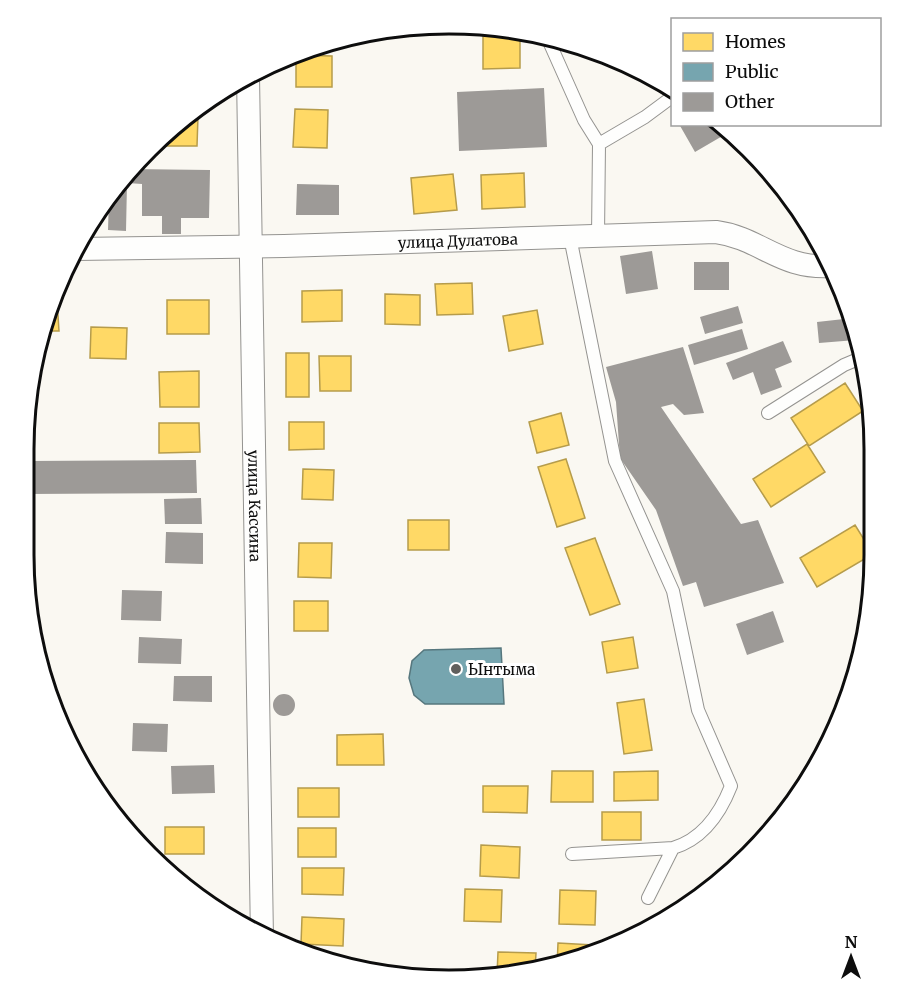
<svg xmlns="http://www.w3.org/2000/svg" width="899" height="1005" font-family="Merriweather,serif">
<style>
.homes{fill:#ffd966;stroke:#b69c4b;stroke-width:1.5}
.public{fill:#76a5af;stroke:#56777e;stroke-width:1.5}
.building{fill:#9d9a97}
.lines{fill:none;stroke-linecap:round;stroke-linejoin:round}
.lane-casing{stroke:#949390;stroke-width:14}
.street-casing{stroke:#949390;stroke-width:24}
.lane{stroke:#fefefd;stroke-width:12}
.street{stroke:#fefefd;stroke-width:22}
.poi-dot{fill:#605f5d;stroke:#fff;stroke-width:2}
.labels{text-anchor:middle;dominant-baseline:central;stroke-width:6;stroke-linejoin:round;paint-order:stroke}
.street-label{font-size:15px;fill:#0d0d0d;stroke:#fff}
.poi-label{font-size:15px;fill:#0d0d0d;stroke:#fff;text-anchor:start}
.rim{fill:none;stroke:#0d0d0d;stroke-width:3}
</style>
<rect width="100%" height="100%" fill="#faf8f2"/>
<path class="homes" d="M483,34h37v34l-37,1z
M296,55l36,1v31h-36z
M295,109l33,1 -1,38 -34,-1z
M187,115l11,1 -1,30h-33l1,-10z
M524,173l1,34 -43,2 -1,-34z
M453,174l4,36 -43,4 -3,-36z
M472,283l1,31 -36,1 -2,-31z
M342,290v31l-40,1v-31z
M385,294l35,1v30l-35,-1z
M57,300l2,31h-14z
M167,300h42v34h-42z
M537,310l6,34 -34,7 -6,-35z
M91,327l36,1 -1,31 -36,-1z
M286,353h23v44h-23z
M319,356h32v35h-31z
M199,371v36h-39l-1,-35z
M845,383l18,28 -54,35 -18,-28z
M561,413l8,32 -32,8 -8,-31z
M289,422h35v27l-35,1z
M159,423h40l1,29 -41,1z
M807,444l18,28 -54,35 -18,-28z
M566,459l19,59 -28,9 -19,-60z
M303,469l31,1 -1,30 -31,-1z
M408,520h41v30h-41z
M855,525l18,29 -56,33 -17,-29z
M595,538l25,66 -30,11 -25,-67z
M299,543h33l-1,35 -33,-1z
M294,601h34v30h-34z
M633,637l5,31 -31,5 -5,-31z
M644,699l8,51 -28,4 -7,-51z
M383,734l1,31h-47v-30z
M552,771h41v31h-42z
M658,771v29l-44,1v-29z
M483,786h45l-1,27 -44,-1z
M298,788h41v29h-41z
M602,812h39v28h-39z
M165,827h39v27h-39z
M298,828h38v29h-38z
M481,845l39,2 -1,31 -39,-2z
M302,868h42l-1,27 -41,-1z
M465,889l37,1 -1,32 -37,-1z
M560,890l36,1 -1,34 -36,-1z
M302,917l42,2 -1,27 -42,-2z
M558,943l35,2 -1,9 -35,13z
M498,952l38,1 -1,17 -38,5z"/>
<path class="public" d="M501,648l3,56h-79l-11,-9 -5,-17 3,-17 12,-11z"/>
<path class="building" d="M544,88l3,59 -88,4 -2,-59z
M679,124h44l8,7 -36,21z
M130,169l80,1 -1,48h-28v16h-19v-18h-20v-32l-15,-1 -1,48 -18,-1 1,-32z
M297,184l42,1v30h-43z
M789,193l14,23 -2,2 -14,-24z
M652,251l6,38 -32,5 -6,-38z
M694,262h35v28h-35z
M738,306l5,17 -38,11 -5,-17z
M853,318l3,22 -37,3 -2,-21z
M742,329l6,20 -54,16 -6,-20z
M783,341l9,21 -17,7 7,18 -21,8 -8,-23 -20,8 -7,-17z
M683,347l21,66 -20,2 -11,-11 -12,3 80,117 17,-4 26,63 -80,24 -8,-25 -13,4 -27,-76 -36,-52 -4,-56 -10,-35z
M196,460l1,33 -170,1 1,-33z
M201,498l1,26h-37l-1,-25z
M166,532l37,1v31l-38,-1z
M122,590l40,1 -1,30 -40,-1z
M773,611l11,31 -37,13 -11,-31z
M139,637l43,2 -1,25 -43,-1z
M174,676h38v26l-39,-1z
M273 705a11 11 0 1 1 22 0a11 11 0 1 1-22 0Z
M133,723l35,1 -1,28 -35,-1z
M214,765l1,28 -43,1 -1,-28z"/>
<g class="lines">
<g class="lane-casing">
<path id="lane" d="M547,37l37,83 15,24 -1,92
M599,144l46,-27 27,-20
M570,237l45,224 58,130 25,119 33,76c-11,28 -28,53 -58,62l-25,50
M768,413l76,-48 19,-8
M572,854l101,-6"/>
</g>
<g class="street-casing">
<g id="street">
<path id="s1" d="M248,76l14,862"/>
<path id="s2" d="M76,249l208,-3 432,-14c45,6 64,38 117,34"/>
</g>
</g>
<use href="#lane" class="lane"/>
<use href="#street" class="street"/>
</g>
<circle class="poi-dot" cx="456" cy="669" r="6"/>
<g class="labels">
<g class="street-label">
<text stroke="none"><textPath href="#s2" startOffset="382">улица Дулатова</textPath></text>
<text stroke="none"><textPath href="#s1" startOffset="430">улица Кассина</textPath></text>
</g>
<g class="poi-label">
<text x="468" y="669">Ынтыма</text>
</g>
</g>
<path d="M0 0H899V1005H0ZM449 34H449A415 415 0 0 1 864 449V555A415 415 0 0 1 449 970H449A415 415 0 0 1 34 555V449A415 415 0 0 1 449 34Z" fill="#fff" fill-rule="evenodd"/>
<path class="rim" d="M449 34H449A415 415 0 0 1 864 449V555A415 415 0 0 1 449 970H449A415 415 0 0 1 34 555V449A415 415 0 0 1 449 34Z"/>
<rect x="671" y="18" width="210" height="108" fill="#ffffff" stroke="#9e9e9e" stroke-width="1.5"/>
<rect x="683" y="33" width="30" height="18" fill="#ffd966" stroke="#9e9e9e" stroke-width="1.5"/>
<text x="725" y="48" font-size="18" fill="#0d0d0d">Homes</text>
<rect x="683" y="63" width="30" height="18" fill="#76a5af" stroke="#9e9e9e" stroke-width="1.5"/>
<text x="725" y="78" font-size="18" fill="#0d0d0d">Public</text>
<rect x="683" y="93" width="30" height="18" fill="#9d9a97" stroke="#9e9e9e" stroke-width="1.5"/>
<text x="725" y="108" font-size="18" fill="#0d0d0d">Other</text>
<g transform="translate(851 957)" stroke="#ffffff" stroke-width="4.5" paint-order="stroke">
<path d="M0-4.5L10 22L0 15L-10 22Z" fill="#0d0d0d"/>
<text y="-9" font-size="16" font-weight="bold" text-anchor="middle" fill="#0d0d0d">N</text>
</g>
</svg>
